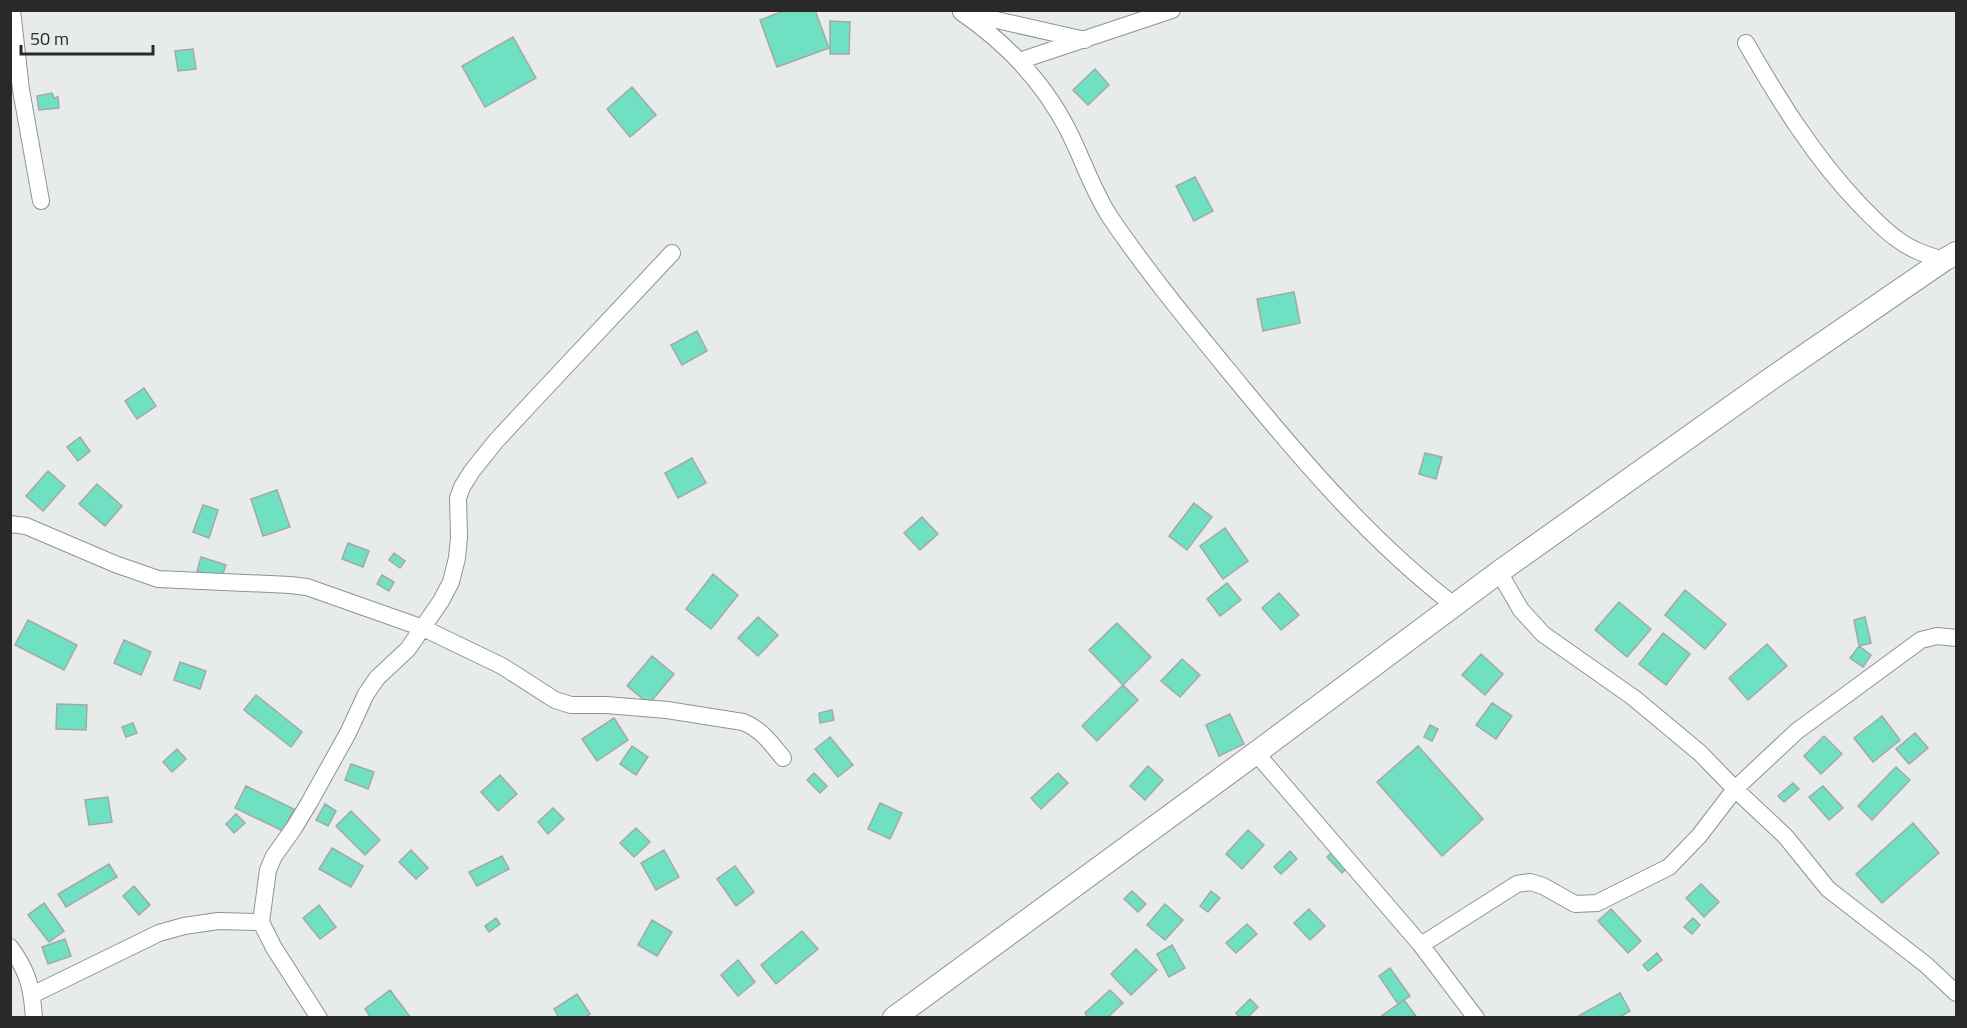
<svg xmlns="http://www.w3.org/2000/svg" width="1967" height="1028" font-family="'Titillium Web',sans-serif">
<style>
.building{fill:#6fe1c2;stroke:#a4a8a6;stroke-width:1.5}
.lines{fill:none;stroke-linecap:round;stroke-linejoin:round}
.street-casing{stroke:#8f9391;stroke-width:18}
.secondary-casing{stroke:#8f9391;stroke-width:24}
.street{stroke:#fff;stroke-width:16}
.secondary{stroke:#fff;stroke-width:22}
</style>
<rect width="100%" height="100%" fill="#e7ebea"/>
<path class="building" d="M786,10h29l14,38 -52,19 -17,-47z
M830,21l20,1 -1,32h-19z
M513,37l23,41 -51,29 -23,-41z
M193,49l3,20 -18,2 -3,-20z
M1095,69l14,16 -21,20 -15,-15z
M632,87l24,28 -26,22 -23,-28z
M52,93l2,5 4,-1 1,11 -20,2 -2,-14z
M1195,177l18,34 -19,10 -18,-35z
M1294,292l6,31 -37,8 -6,-32z
M697,331l10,20 -25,14 -11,-20z
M144,388l12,18 -19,13 -12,-18z
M80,437l10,14 -12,10 -11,-14z
M1425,453l17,4 -6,22 -17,-5z
M692,458l14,25 -28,15 -13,-25z
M48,471l17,15 -22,25 -17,-15z
M97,484l25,22 -17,20 -26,-22z
M277,490l13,37 -27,9 -12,-37z
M1194,503l18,14 -25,33 -18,-14z
M203,505l15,5 -9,28 -16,-6z
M922,517l16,17 -18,16 -16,-17z
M1225,528l23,33 -25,18 -23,-33z
M348,543l21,8 -6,16 -21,-8z
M394,553l11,8 -5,7 -11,-8z
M201,557l25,8 -5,14 -24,-8z
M713,574l25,21 -27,34 -25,-20z
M382,575l12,7 -5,9 -12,-7z
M1227,583l14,17 -21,16 -13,-17z
M1685,590l41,34 -21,25 -40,-34z
M1279,593l20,22 -18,15 -19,-22z
M1619,602l32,27 -24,28 -32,-27z
M758,617l20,18 -20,21 -20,-18z
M1865,617l6,26 -12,3 -5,-26z
M28,620l49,25 -13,25 -49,-25z
M1117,623l34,34 -28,28 -34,-35z
M1663,633l27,21 -24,31 -27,-21z
M124,640l27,12 -10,23 -27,-12z
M1767,644l20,22 -39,34 -19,-22z
M1859,646l12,9 -8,12 -13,-9z
M1481,654l22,20 -18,21 -23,-20z
M652,656l22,18 -25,30 -22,-18z
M1182,659l18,16 -20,22 -19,-16z
M180,662l26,9 -6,18 -26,-9z
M1123,685l15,15 -41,41 -15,-15z
M256,695l46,37 -11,15 -47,-37z
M1492,703l20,13 -16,23 -20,-14z
M57,704l30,1 -1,25 -30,-1z
M832,710l2,10 -14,3 -1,-10z
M1230,714l14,30 -25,12 -13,-31z
M1882,716l18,24 -27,22 -19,-24z
M614,718l14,22 -31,21 -15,-22z
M133,723l4,10 -11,4 -4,-10z
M1430,725l8,4 -6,12 -8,-4z
M1915,733l13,15 -19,16 -13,-15z
M1824,736l18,18 -21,20 -17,-18z
M830,737l23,28 -15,12 -23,-28z
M632,746l16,11 -12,18 -16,-11z
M1418,746l65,73 -41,37 -65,-74z
M177,749l9,10 -14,13 -9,-10z
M351,764l23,8 -6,17 -23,-9z
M1148,766l15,14 -18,20 -15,-14z
M1896,767l14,13 -38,40 -14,-14z
M814,773l13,13 -7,7 -13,-13z
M1058,773l10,10 -27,26 -10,-11z
M500,775l17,19 -19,17 -17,-19z
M1793,783l6,6 -15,13 -6,-6z
M246,786l48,23 -11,22 -48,-23z
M1823,786l20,22 -14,12 -20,-23z
M108,797l4,25 -23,3 -4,-25z
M880,803l22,10 -12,26 -22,-10z
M325,804l11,7 -8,15 -12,-6z
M553,808l11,11 -16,15 -10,-12z
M351,811l29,29 -15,15 -29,-29z
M236,814l9,9 -11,10 -8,-9z
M1913,823l26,30 -57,50 -26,-29z
M636,828l14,14 -16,15 -14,-14z
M1248,830l16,15 -22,24 -16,-15z
M332,848l31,18 -12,21 -32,-18z
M411,850l17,18 -12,11 -17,-17z
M664,850l15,27 -23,13 -15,-27z
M1334,850l15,16 -7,7 -15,-16z
M1290,851l7,8 -16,15 -7,-7z
M502,856l7,13 -32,17 -8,-14z
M109,864l8,13 -51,30 -8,-13z
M735,866l19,26 -18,14 -19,-27z
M1701,884l18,18 -15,15 -18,-19z
M134,886l16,19 -11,10 -16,-19z
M1132,891l14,13 -8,8 -14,-13z
M1211,891l9,7 -12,14 -8,-6z
M44,903l20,28 -15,11 -21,-27z
M1165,904l18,16 -18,20 -18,-15z
M319,905l17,22 -16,12 -17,-21z
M1309,909l16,17 -15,14 -16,-17z
M1611,909l30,32 -13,12 -30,-32z
M496,918l4,6 -11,8 -4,-6z
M1693,918l7,7 -8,9 -8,-7z
M652,920l20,12 -15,24 -19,-11z
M1247,924l10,10 -21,19 -10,-10z
M802,931l16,18 -42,35 -15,-19z
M65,939l6,17 -23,8 -6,-17z
M1172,945l13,23 -16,9 -12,-23z
M1136,949l21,21 -26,25 -20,-21z
M1657,953l5,7 -14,11 -5,-6z
M738,960l17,22 -17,14 -17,-21z
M1390,968l20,28 -12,8 -19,-28z
M390,990l21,28h-40l-6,-9z
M1110,990l13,13 -16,15h-19l-3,-5z
M1620,993l10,18 -12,7h-43z
M577,994l13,20 -6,4h-25l-5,-9z
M1250,999l8,8 -11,11h-7l-4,-5z
M1404,1000l12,16 -36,2v-1z"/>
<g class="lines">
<g class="street-casing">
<path id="street" d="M12,10l9,80 20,111
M961,12c45,31 83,70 108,120 14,28 24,59 41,85 40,59 86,114 131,169 65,79 132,157 214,220
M970,14l115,26
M1746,43c33,57 68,114 114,162 12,12 24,25 37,34 14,11 30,16 47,21
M1019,61l153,-51
M10,524l16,2 89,38 43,15 132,6 17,2 116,41 79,38 53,34 16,5h35l61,5 76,12c18,7 28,21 40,36
M1499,572l22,38 22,24 91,64 66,55 35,36 51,48 42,52 97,75 31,29
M1256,753l165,192 55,73
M1421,945l96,-61 13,-2 13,4 32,18 22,-1 72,-36 30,-31 36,-47 62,-58 124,-91 16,-4 19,2
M10,947c18,24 22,41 24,71
M32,995l127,-62 25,-7 34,-5 43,1
M319,1018l-45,-70 -13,-26 7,-52 6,-14 20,-28 15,-25 39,-70 18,-39 11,-16 31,-29 33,-48 10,-19 6,-24 2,-21 -1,-39 4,-11 10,-16 24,-30 39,-42 137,-146"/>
</g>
<g class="secondary-casing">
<path id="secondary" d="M894,1018l362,-265 243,-181 273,-194 172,-118 12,-7"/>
</g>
<use href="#street" class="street"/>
<use href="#secondary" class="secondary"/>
</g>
<rect width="1967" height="1028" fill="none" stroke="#282a29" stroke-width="24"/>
<path d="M21 45v9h132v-9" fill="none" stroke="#282a29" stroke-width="3"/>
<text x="30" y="45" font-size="18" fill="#282a29" stroke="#e7ebea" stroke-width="4.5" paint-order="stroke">50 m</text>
</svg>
